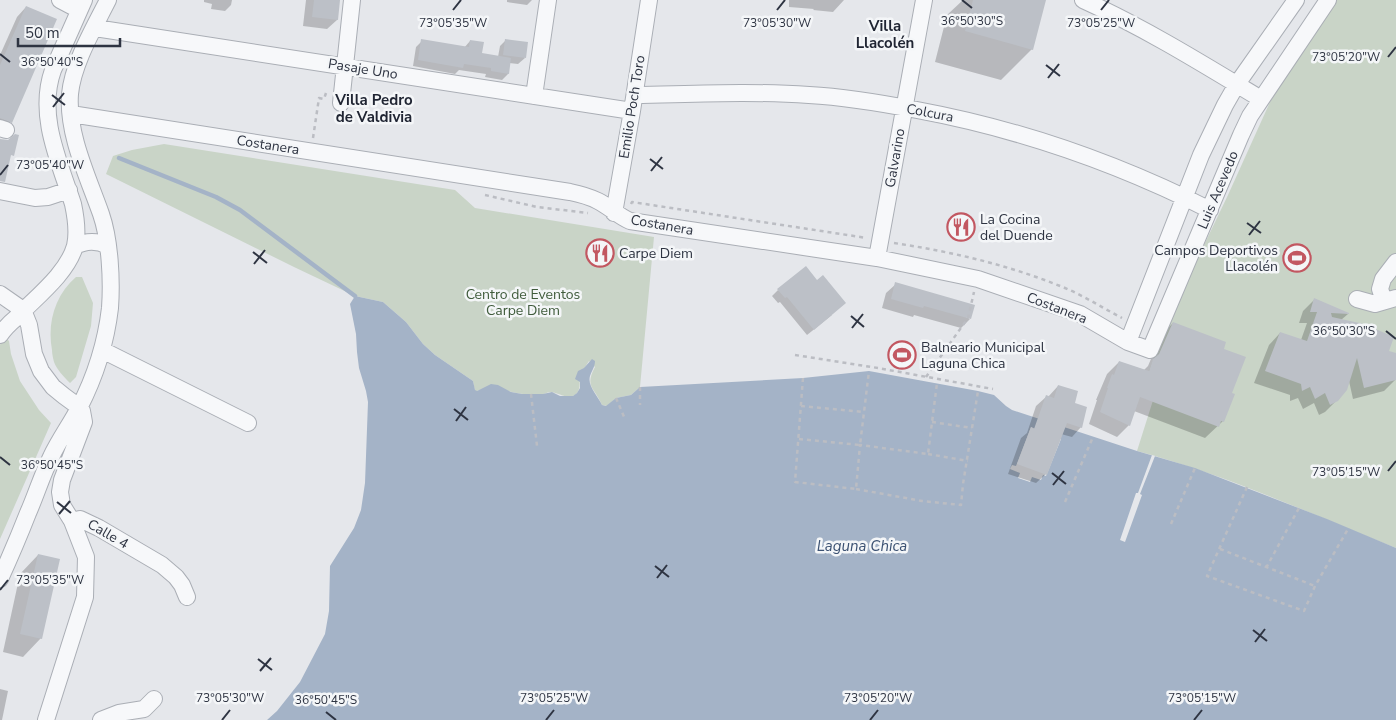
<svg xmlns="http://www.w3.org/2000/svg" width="1396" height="720" font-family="'Nunito Sans',sans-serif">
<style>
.green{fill:#c9d4c7}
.water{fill:#a4b3c7}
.pier{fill:#e5e7eb}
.shadow{fill:#0003}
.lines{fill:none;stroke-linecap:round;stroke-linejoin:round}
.stream{stroke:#a4b3c7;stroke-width:4.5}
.building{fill:#bcc0c7}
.minor-casing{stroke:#aaaeb5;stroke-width:18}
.path{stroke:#bbbdc3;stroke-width:2.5;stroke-dasharray:4 4;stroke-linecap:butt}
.minor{stroke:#f7f8fa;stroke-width:16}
.ticks{fill:none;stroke:#2e3442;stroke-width:2}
.labels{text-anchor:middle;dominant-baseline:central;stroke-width:5;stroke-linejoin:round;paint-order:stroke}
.street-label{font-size:14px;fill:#2e3442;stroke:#f4f6f8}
.poi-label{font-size:14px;fill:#2e3442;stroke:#f4f6f8;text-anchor:start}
.park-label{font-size:14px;fill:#405c3c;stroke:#f4f6f8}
.neighbourhood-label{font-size:15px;font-weight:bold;fill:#202533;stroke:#f4f6f8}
.water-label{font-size:15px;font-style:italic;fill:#3b5172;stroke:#f4f6f8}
.ticks-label{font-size:12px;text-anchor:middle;fill:#2e3442;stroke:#f4f6f8;stroke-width:5;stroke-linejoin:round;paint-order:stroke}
</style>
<rect width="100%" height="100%" fill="#e5e7eb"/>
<path class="green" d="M1333,0h63v548c-85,-34 -169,-73 -259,-97l24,-76 -12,-4 19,-51 60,-125 42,-93z
M164,144l291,46 20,18 179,29 -14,150 -9,8 -15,3 -9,8 -5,-1c-7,-17 -18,-18 -7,-38l-6,-6c-4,6 -7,11 -9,18 -1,5 1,10 -4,15 -7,7 -18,-2 -26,-2 -2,0 -5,2 -7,2 -7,1 -14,1 -20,0 -16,-2 -30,-10 -46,-3h-2l-2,-10 -38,-26 -12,-11 -17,-22 -23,-20 -28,-6 -61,-29 -188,-93 7,-18 19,-6z
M76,277h6l11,26 -2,23 -15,51 -6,6c-6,-6 -13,-13 -16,-21 -1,-4 -2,-8 -2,-12 -5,-27 3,-55 24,-73z
M3,335l6,6 2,13 9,27 19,29 12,13 -51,116v-194z"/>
<path class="water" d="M355,296l28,6 23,20 17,22 12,11 38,26 2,9 2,1 14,-7 7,1 13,7 11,2h21l9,-2 8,4h13l4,-3 3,-5v-6l-5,-3 3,-8 6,-3 8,-9 3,2c0,6 -3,9 -5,15 -3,10 8,20 12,29l4,1 10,-8 15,-3 9,-8 163,-9 66,-7 109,20 16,4 12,11 6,4 125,41 58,17 132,51 69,29v172h-1129l10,-9 23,-29 25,-48 4,-23 1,-45 24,-38 7,-18 4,-27 3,-81 -2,-11 -7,-23 -2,-16 -1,-18 -6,-30z"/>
<path class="pier" d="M1031,427l30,12 -15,37 -3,-1 -2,5 -9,-3 -2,5 -12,-4 2,-5 -10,-4 2,-4 4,1z
M1152,455l3,1 -15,38 2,1 -17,47 -5,-2 16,-47h2z"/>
<path class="shadow" d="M204,0h28l-1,5 -6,6 -14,-2 1,-5 -8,-2z
M306,0h33l-2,20 -10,9 -24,-3z
M507,0h25l-5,5 -20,-3z
M789,0h55l-11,12 -20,-2 1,-1 -25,-2z
M963,0h74l-5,49 -31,31 -66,-18 12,-47z
M26,7l-13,111 -9,9 -4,-1v-71l17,-38z
M506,40l19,18 -7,6 -9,-1 -1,11 -6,6 -17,-3 1,-3 -27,-4 -4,4 -42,-8 3,-19 6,-6 42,7 6,-7 11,13 17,3 2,-11z
M896,284l74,35 -9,9 -47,-13 -1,2 -31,-9 4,-15z
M778,290l54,25 -25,20 -27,-33 -2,1 -6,-7z
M1315,299l33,15 -7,6 21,14 26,18 8,3v24l-12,12 -31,8 -4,-18 -12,19 -12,12 -6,3 -5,-12 -11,6 -5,-11 -8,3v-6l-36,-12 15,-38 11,-12 21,7 6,-17h-8l4,-12z
M1173,323l49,26 9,44 -8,28 -18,17 -71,-27 -5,14 -12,12 -28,-13 8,-24h-1l11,-26 12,-12 25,8 4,-4 13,-31z
M1058,386l15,18 8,23 -9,10 -11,-3 -15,40 -10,9 -28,-9 13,-36 6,-5 9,-27 10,-9h2z
M38,555l3,83 -18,19 -20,-5 17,-78z
M0,689l8,2 -6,29h-2z"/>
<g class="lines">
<path class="stream" d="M119,158l97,39 24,13 115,86"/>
</g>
<path class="building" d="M314,0h26l-2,20 -26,-3z
M973,0h73l-13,50 -68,-19z
M26,6l31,13 -45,104 -12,-5v-53z
M421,39l48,8 1,-7 14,2 -2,11 29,5 -2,16 -18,-3v-3l-27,-4 -1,4 -45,-8z
M505,39l23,3 -2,16 -23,-3z
M15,134l4,1 -5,21 -3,-1 -6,27 -5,-1v-42l8,1z
M806,266l11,14 6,-5 23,28 -32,27 -27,-33 -2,1 -8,-9z
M895,282l80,23 -4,14 -47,-13 -1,2 -32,-9z
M1314,298l35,15v1l-18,-1 1,4 32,7v8l9,-4 21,9 -5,14 7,2v27l-32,8 -7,-30 -10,32 -9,11 -8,4 -5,-12 -10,6 -5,-12 -8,4 -1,-7 -36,-13 15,-39 27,9 10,-29h-7z
M1173,322l53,20 -2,7 22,8 -14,36 3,1 -11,28 -3,-1 -2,6 -79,-30 -10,29 -30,-14 8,-24h-1l5,-14 2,1 5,-14 30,10 4,-12 6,-5z
M1058,385l20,6 -3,12 12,4 -5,21 -15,-5 -20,52 -30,-11 14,-37 3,2 12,-34 8,3z
M38,554l22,5 -18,80 -22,-5z"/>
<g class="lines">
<g class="minor-casing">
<path id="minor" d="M60,0l19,10
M1083,0c62,28 120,64 178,99
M95,28l537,83
M635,95c58,-1 116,-4 174,0 36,2 72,8 108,15 102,19 200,53 293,100
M534,96l14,-96
M341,103l11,-103
M71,114l499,78c10,2 20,5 28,9 12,6 20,15 32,20l247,37 101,21 102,35 48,28 22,8 91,-215 9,-19 78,-116
M0,128l6,2
M0,191l35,7 13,-1 21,-7
M614,213l18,-102 17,-111
M75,246c11,-5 21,-6 33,0
M877,258l47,-258
M0,294l23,16
M1357,299l18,5 21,-6
M1384,301l-4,-12 3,-10 13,-17
M23,310l6,15 5,29 7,17 12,16 11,9 15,11 3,4 2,11 -22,58 -2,12 2,13 10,16 14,36 -1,40 -39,123
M0,335c4,-6 10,-12 16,-17 19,-20 51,-44 59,-72 3,-13 1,-28 -2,-42 -14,-43 -36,-89 -20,-134l31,-70
M1128,342l73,-187 24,-50 12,-21 59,-84
M102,350l146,73
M72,521l8,-2 19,9 63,37 14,12 6,8 5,12
M0,579c10,-22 19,-43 28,-66 8,-18 14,-38 23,-56 8,-17 19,-32 28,-49 16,-31 27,-66 31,-100 2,-28 0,-68 -9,-94 -13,-37 -34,-80 -31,-120 3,-31 24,-66 38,-94
M101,720l18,-7 25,-4 10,-10"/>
</g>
<path class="path" d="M313,138l6,-40 5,1 2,-6
M485,195l52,12 51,6
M631,204l1,-2 235,36
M894,243c59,9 115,22 171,45 19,8 38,20 57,30
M795,355l83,13 115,21
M926,377l42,-59 6,-26
M803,378l-8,104 61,7 4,-44 68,9 9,-71
M640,387v18
M531,394l6,52
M616,398l9,21
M801,406l63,6
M932,422l40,6
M799,439l61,6 9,-74
M928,454l40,7
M1247,487l-40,89 97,35 11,-25 33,-57
M856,489l66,12 39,4 2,-21 15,-93
M1065,502l28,-65
M1171,524l24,-56
M1220,549l95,37
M1266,568l33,-60"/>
<use href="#minor" class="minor"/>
</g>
<path class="ticks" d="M962,0l10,8M453,10l8,-10M777,10l8,-10M1101,10l8,-10M0,54l10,8M1388,57l8,-10M1046,65l14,11M1048,78l11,-14M52,95l13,10M53,107l11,-14M650,159l13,10M651,171l11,-14M0,175l8,-10M1247,223l14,10M1249,235l11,-14M253,252l14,11M254,264l11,-14M851,316l13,11M852,328l11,-14M1386,331l10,8M454,409l14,11M456,421l10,-14M0,457l10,8M1388,471l8,-10M1052,473l14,11M1053,485l11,-14M57,502l14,11M59,514l11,-13M655,566l14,11M657,578l10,-13M0,590l8,-10M1253,630l14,11M1255,642l10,-13M258,659l14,11M260,671l11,-13M326,712l10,8M222,720l8,-10M546,720l8,-10M870,720l8,-10M1194,720l8,-10"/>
<defs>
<g id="restaurant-ring" transform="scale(1.4375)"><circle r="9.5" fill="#f4f6f8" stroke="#c25761" stroke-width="1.5"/><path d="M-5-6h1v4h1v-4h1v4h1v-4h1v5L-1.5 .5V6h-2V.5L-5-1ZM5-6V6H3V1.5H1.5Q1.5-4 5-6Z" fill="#c25761"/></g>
<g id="stadium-ring" transform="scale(1.4375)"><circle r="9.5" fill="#f4f6f8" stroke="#c25761" stroke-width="1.5"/><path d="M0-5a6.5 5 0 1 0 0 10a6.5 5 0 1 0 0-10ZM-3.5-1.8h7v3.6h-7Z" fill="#c25761"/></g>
</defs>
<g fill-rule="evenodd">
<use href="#restaurant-ring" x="961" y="227"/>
<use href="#restaurant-ring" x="600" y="253"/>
<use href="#stadium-ring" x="1297" y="258"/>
<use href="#stadium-ring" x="902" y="355"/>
</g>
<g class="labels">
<g class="street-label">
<text transform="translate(363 69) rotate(9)">Pasaje Uno</text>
<text transform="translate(632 107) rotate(-81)">Emilio Poch Toro</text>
<text transform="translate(930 113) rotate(11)">Colcura</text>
<text transform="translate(268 145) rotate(9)">Costanera</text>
<text transform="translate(895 158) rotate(-80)">Galvarino</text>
<text transform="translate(1218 190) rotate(-67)">Luis Acevedo</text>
<text transform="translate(662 225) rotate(10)">Costanera</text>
<text transform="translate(1057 308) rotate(21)">Costanera</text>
<text transform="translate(108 534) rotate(30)">Calle 4</text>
</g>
<g class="poi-label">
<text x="980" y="219">La Cocina<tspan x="980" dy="16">del Duende</tspan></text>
<text x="1278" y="250" text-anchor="end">Campos Deportivos<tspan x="1278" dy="16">Llacolén</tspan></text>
<text x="619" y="253">Carpe Diem</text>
<text x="921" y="347">Balneario Municipal<tspan x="921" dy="16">Laguna Chica</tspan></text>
</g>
<g class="park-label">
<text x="523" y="294">Centro de Eventos<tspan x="523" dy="16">Carpe Diem</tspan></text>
</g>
<g class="neighbourhood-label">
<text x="885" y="26">Villa<tspan x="885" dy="17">Llacolén</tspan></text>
<text x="374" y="100">Villa Pedro<tspan x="374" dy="17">de Valdivia</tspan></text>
</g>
<g class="water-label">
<text x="862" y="546">Laguna Chica</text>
</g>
</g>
<g class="ticks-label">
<text x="972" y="25">36°50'30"S</text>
<text x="453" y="27">73°05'35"W</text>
<text x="777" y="27">73°05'30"W</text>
<text x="1101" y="27">73°05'25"W</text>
<text x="1346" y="61">73°05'20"W</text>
<text x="52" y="66">36°50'40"S</text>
<text x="50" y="169">73°05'40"W</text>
<text x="1344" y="335">36°50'30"S</text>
<text x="52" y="469">36°50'45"S</text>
<text x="1346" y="476">73°05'15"W</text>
<text x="50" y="584">73°05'35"W</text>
<text x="230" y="702">73°05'30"W</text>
<text x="554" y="702">73°05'25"W</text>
<text x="878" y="702">73°05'20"W</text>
<text x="1202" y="702">73°05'15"W</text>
<text x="326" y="704">36°50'45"S</text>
</g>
<path d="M18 38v8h102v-8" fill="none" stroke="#2e3442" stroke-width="2.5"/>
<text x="25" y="38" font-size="15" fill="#2e3442" stroke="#f4f6f8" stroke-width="4" paint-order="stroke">50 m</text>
</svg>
